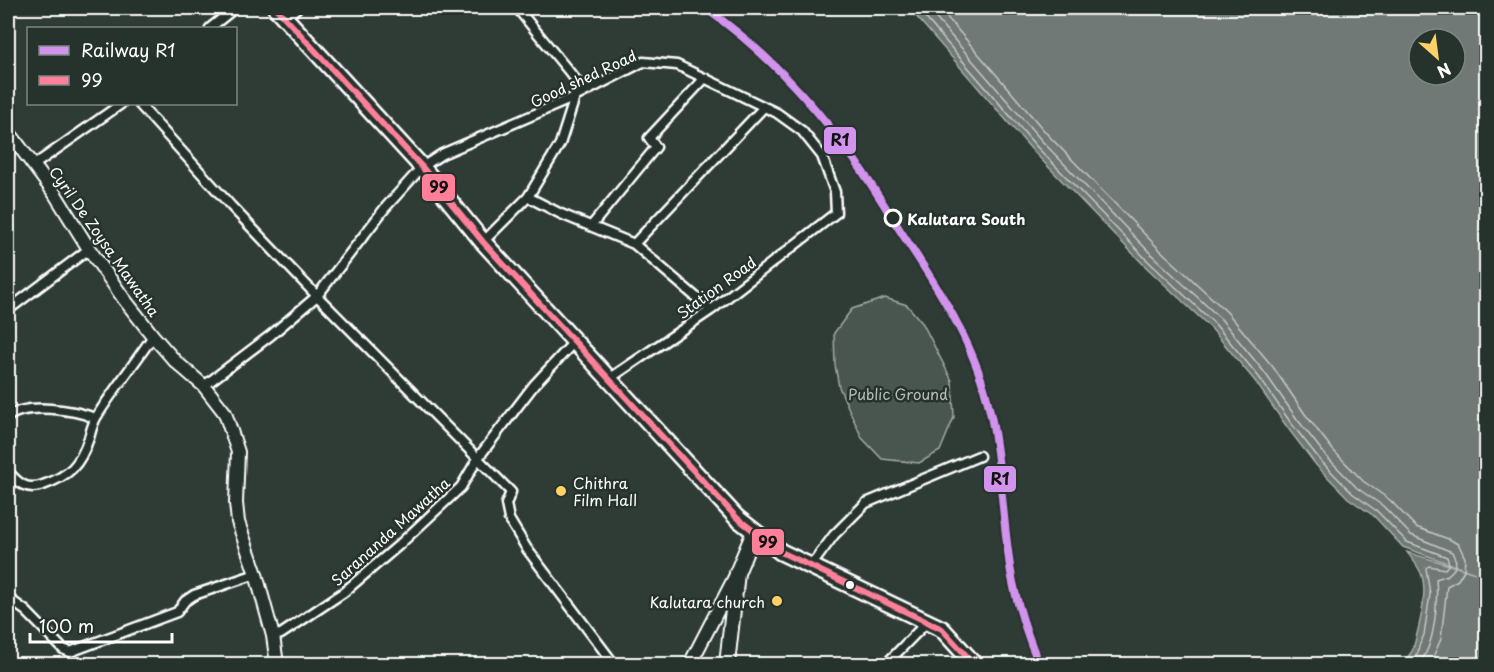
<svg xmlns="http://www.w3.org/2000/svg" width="1494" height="672" font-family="'Playpen Sans',sans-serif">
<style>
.green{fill:#4a544f;stroke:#a4aaa7;stroke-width:1.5}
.water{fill:#707975;stroke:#a9afac;stroke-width:1.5;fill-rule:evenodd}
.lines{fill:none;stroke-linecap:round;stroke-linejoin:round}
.shore{stroke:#c6c9c8;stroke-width:1.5}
.street-casing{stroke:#fff;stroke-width:13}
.secondary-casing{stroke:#fff;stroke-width:16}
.primary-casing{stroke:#fff;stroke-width:18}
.highway-casing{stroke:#fff;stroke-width:20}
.street{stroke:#26332d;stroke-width:8}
.secondary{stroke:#26332d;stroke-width:12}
.primary{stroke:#26332d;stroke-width:14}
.highway{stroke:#26332d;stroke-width:15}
.bus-1-casing{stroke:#26332d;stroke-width:10}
.bus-1{stroke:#ff8098;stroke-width:6}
.rail-1-casing{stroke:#26332d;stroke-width:12}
.rail-1{stroke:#d193ec;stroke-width:8}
.stop-dot{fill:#26332d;stroke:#fff;stroke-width:3}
.poi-dot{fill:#ffd166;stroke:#26332d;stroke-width:2}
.bus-dot{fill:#fff;stroke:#26332d;stroke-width:2}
.labels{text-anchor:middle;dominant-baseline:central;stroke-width:5;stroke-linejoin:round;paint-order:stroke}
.street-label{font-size:15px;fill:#fff;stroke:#26332d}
.stop-label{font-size:15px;font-weight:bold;fill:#fff;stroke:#26332d;text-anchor:start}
.park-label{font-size:15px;fill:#b7bbb9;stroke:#26332d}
.poi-label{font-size:15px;fill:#fff;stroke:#26332d;text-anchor:start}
.line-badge{stroke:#26332d;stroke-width:2}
.pale-badge-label{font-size:16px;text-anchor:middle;font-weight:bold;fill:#111}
</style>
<rect width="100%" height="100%" fill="#2f3b35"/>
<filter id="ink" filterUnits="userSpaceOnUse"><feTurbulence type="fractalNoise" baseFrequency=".0167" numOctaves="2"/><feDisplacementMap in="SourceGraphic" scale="12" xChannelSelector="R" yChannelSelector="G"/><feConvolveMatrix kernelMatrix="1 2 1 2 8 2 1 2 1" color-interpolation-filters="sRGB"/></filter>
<g filter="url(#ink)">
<path class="green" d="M885,298l22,7 16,19 29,57 2,36 -14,34 -21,12 -37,-4 -20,-21 -23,-51 -4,-22 -1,-32 18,-24z"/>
<path class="water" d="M909,8h577v656h-84c3,-4 9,-10 11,-15 5,-18 15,-54 9,-73 -2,-8 -10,-17 -15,-24l68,21 -72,-26 -29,-31 -26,-18 -32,-33 -29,-38 -32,-46 -44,-53 -66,-62 -113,-116zM1419,39h36v36h-36z"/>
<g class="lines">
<path class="shore" d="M917,8l119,138 113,116 66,62 44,53 32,46 30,38 31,32 26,19 29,30 40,15 2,7 -4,5 -16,-3 -3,2 4,26 -6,41 -5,11 -1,7 -9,11
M927,8l115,133 112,116 67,62 44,54 32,46 29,37 31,32 26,18 28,29 41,17 4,9 -2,8 -6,6 -12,4c2,23 -1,69 -18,85
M939,8l109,127 112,115 67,62 46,55 32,47 28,36 30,31 27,19 26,27 35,13 8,5 6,13 -1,12 -6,10 -11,6 -6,53 -11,25"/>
<g class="street-casing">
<path id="street" d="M517,8l68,83
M286,17l11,-9
M210,28l25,-20
M139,104l92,102 86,90 194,196 -5,12 3,15 18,30 87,115
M34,165l87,-61
M528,197l33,17 73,30 77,66
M592,225l64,-78 -7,-9 56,-60
M483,242l45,-45 32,-53 15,-47
M634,244l130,-137
M8,310l81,-61
M204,386l67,-51 46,-39 68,-88 37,-41 20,-13 133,-57 68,-35 34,3 100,48 25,18 20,25 13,36 1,21 -125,97 -102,69
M8,417c18,-15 67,-7 87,1
M8,471c9,12 19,20 35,14 26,-9 37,-20 46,-47 2,-7 4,-16 8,-22 17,-27 38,-53 56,-80
M811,566l23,-31 32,-32 113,-47
M8,598l18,13 37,38 7,3 107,-40 8,-11 9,-6 62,-21
M273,636l8,-2 63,-42 55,-47 62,-58 17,-29 56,-73 40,-43
M886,664l41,-42"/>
</g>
<g class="secondary-casing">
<path id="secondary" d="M8,131l47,63 34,55 35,50 29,37 22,25 29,25 21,27 13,39 -2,51 2,19 18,52 17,62 4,28
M690,664l45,-87"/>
</g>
<g class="primary-casing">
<path id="primary" d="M727,664l10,-91 17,-41"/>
</g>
<g class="highway-casing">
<path id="highway" d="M276,8l146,159 61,75 254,276 44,34 161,77 32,35"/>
</g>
<use href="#street" class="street"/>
<use href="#secondary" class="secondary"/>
<use href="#primary" class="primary"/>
<use href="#highway" class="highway"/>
<g class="bus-1-casing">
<path id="bus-1" d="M276,8l146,159 61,75 254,276 44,34 161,77 32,35"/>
</g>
<use href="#bus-1" class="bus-1"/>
<g class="rail-1-casing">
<path id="rail-1" d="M705,8c56,39 105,91 146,147 19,26 36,55 54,83 33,50 67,102 82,161 13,50 14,101 21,152 4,39 16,77 31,113"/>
</g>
<use href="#rail-1" class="rail-1"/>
</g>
</g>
<circle class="stop-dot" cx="893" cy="218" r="8"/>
<g class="poi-dot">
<circle cx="561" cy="491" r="6"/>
<circle cx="777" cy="601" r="6"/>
</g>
<circle class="bus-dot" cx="850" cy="585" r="5"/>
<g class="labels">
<g class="street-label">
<text transform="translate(583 78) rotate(-25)">Good shed Road</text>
<text transform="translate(105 241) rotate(55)">Cyril De Zoysa Mawatha</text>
<text transform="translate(716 287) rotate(-36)">Station Road</text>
<text transform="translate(390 531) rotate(-42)">Sarananda Mawatha</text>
</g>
<g class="stop-label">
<text x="907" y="218">Kalutara South</text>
</g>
<g class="park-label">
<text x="898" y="393">Public Ground</text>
</g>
<g class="poi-label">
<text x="573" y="482">Chithra<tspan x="573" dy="17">Film Hall</tspan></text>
<text x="765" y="601" text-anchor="end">Kalutara church</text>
</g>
</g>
<g class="line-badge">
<rect x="823" y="126" width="34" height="29" rx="6" fill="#d193ec"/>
<rect x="421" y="173" width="35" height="29" rx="6" fill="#ff8098"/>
<rect x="983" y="465" width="34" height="28" rx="6" fill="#d193ec"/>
<rect x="751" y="528" width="34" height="28" rx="6" fill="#ff8098"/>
</g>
<g class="pale-badge-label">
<text x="840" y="146">R1</text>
<text x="439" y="193">99</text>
<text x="1000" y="485">R1</text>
<text x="768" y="548">99</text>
</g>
<rect width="1494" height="672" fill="none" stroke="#26332d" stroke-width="30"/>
<rect x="15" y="15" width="1464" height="642" fill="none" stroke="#fff" stroke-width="2" filter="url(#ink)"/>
<rect x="27" y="27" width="210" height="78" fill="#26332d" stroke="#7d8581" stroke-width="1.5"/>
<rect x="39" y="46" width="30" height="9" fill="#d193ec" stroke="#7d8581" stroke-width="1.5"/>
<text x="81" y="57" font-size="18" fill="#ffffff">Railway R1</text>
<rect x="39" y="76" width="30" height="9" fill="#ff8098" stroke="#7d8581" stroke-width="1.5"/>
<text x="81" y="87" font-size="18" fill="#ffffff">99</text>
<g transform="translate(1437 57) rotate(152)"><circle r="28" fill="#26332d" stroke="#7d8581" stroke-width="1.5"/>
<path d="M0-4.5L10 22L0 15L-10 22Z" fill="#ffd166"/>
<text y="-9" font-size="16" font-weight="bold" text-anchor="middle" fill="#ffffff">N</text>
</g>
<path d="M30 633v9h142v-9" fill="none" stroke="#ffffff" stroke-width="3"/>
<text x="39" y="633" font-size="18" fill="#ffffff" stroke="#26332d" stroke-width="4.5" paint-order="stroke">100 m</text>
</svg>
